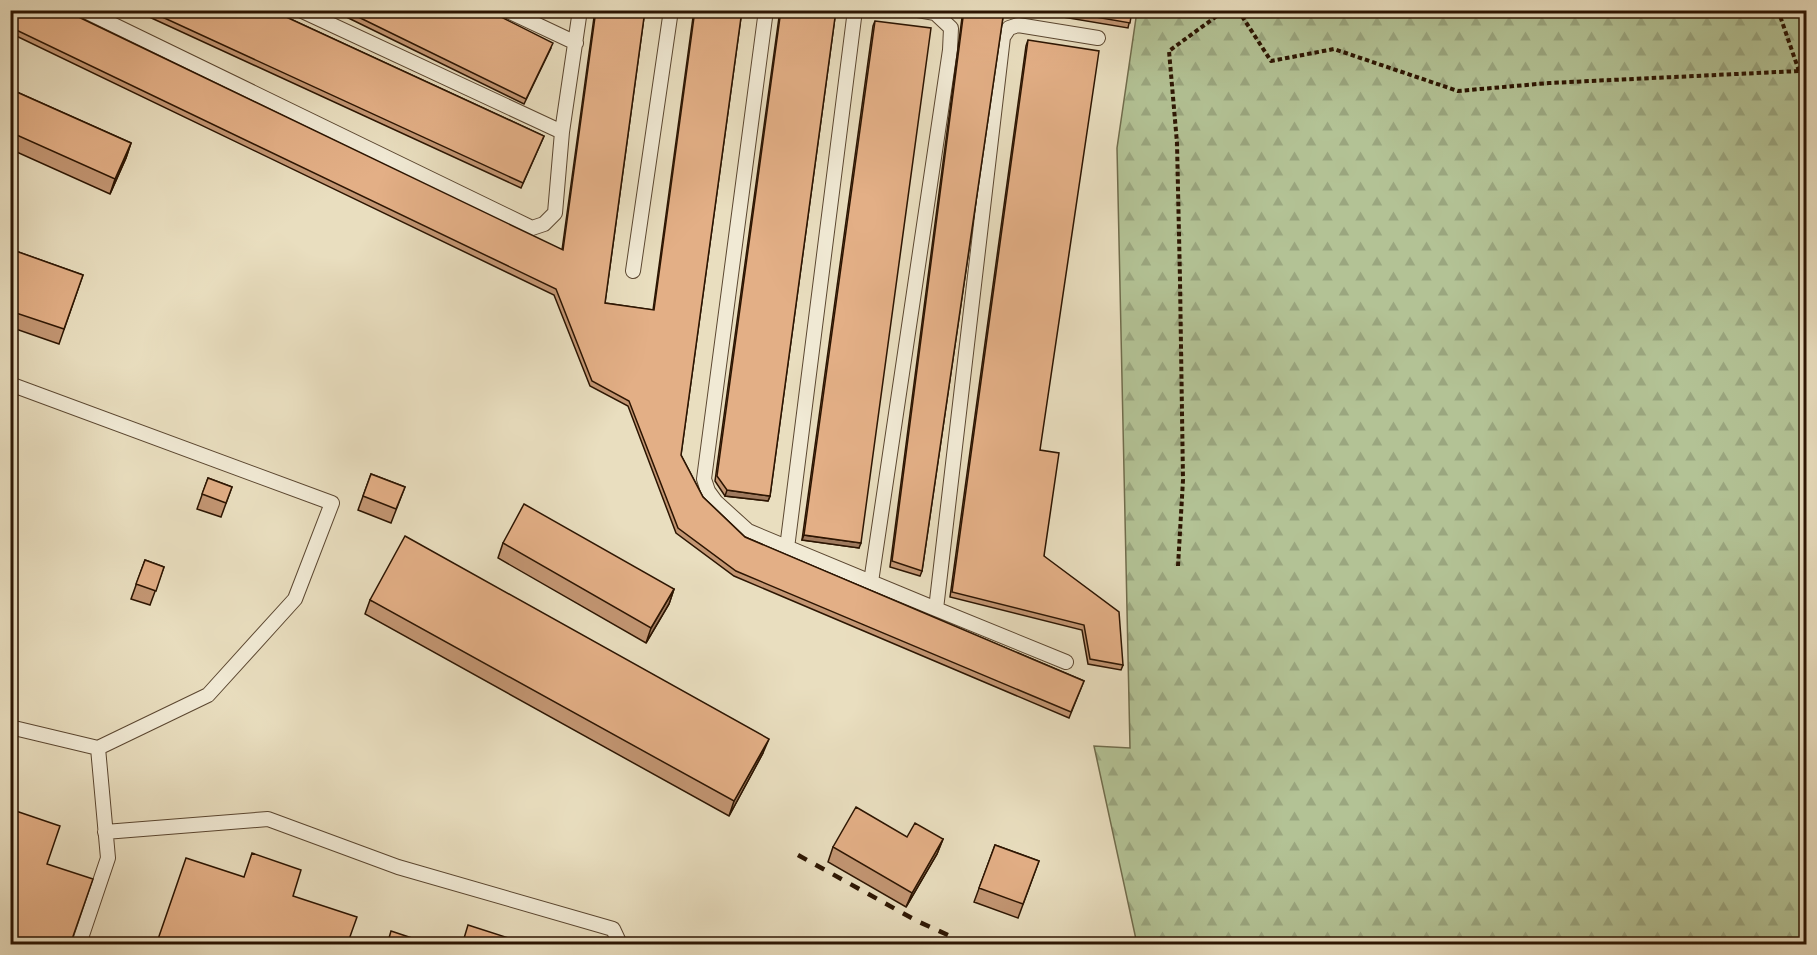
<svg xmlns="http://www.w3.org/2000/svg" width="1817" height="955" font-family="'Old Standard TT',serif">
<style>
.forest{fill:url(#forest-firs);stroke:#706c4c;stroke-width:1.5}
.lines{fill:none;stroke-linecap:round;stroke-linejoin:round}
.lane-casing{stroke:#5b4731;stroke-width:16}
.path{stroke:#2c1502;stroke-width:4;stroke-dasharray:4.5 3;stroke-linecap:butt}
.lane{stroke:#f1ead5;stroke-width:14}
.rail{stroke:#2c1502;stroke-width:4.5;stroke-dasharray:10 10;stroke-linecap:butt}
.wall{fill:#c39673;stroke:#2c1502;stroke-width:1.5}
.shaded-wall{fill:#9f7a5e;stroke:#2c1502;stroke-width:1.5}
.building{fill:#e3af86;stroke:#2c1502;stroke-width:1.5}
</style>
<defs>
<pattern id="forest-firs" width="22" height="20" patternUnits="userSpaceOnUse" patternTransform="scale(1.5)"><rect width="22" height="20" fill="#b3c295"/><path d="M5 1l3.5 6h-7zM16 11l3.5 6h-7z" fill="#9aa67f"/></pattern>
</defs>
<rect width="100%" height="100%" fill="#e9debf"/>
<filter id="stains"><feTurbulence type="fractalNoise" baseFrequency=".00333" numOctaves="4"/><feColorMatrix values="0 0 0 0 .2 0 0 0 0 .09 0 0 0 0 .02 0 0 0 .5 -.17"/></filter>
<radialGradient id="worn" r=".72"><stop offset=".6" stop-color="#630" stop-opacity="0"/><stop offset="1" stop-color="#630" stop-opacity=".3"/></radialGradient>
<path class="forest" d="M1137,11h669v933h-669l-43,-198 36,2 -13,-600z"/>
<g class="lines">
<g class="lane-casing">
<path id="lane" d="M83,10l449,218 12,-4 11,-11 7,-81 18,-122
M300,10l262,122
M506,10l70,33
M766,10l-62,469 4,12 8,11 32,29 188,78 67,-572 6,-9 9,-3 80,13
M633,271l38,-261
M10,384l322,119 -37,96 -87,96 -110,53 10,110 -29,86
M787,548l68,-538
M871,582l79,-532 1,-22 -16,-15 -17,-3
M936,609l130,53
M10,727l88,21
M105,832l163,-13 130,48 215,62 7,15"/>
</g>
<path class="path" d="M1238,10l33,51 63,-12 124,42 91,-8 250,-12
M1778,10l21,61 7,12
M1178,566l5,-86 -3,-200 -3,-137 -8,-92 56,-41"/>
<use href="#lane" class="lane"/>
<path class="rail" d="M798,855l119,66 51,23"/>
</g>
<path class="wall" d="M10,10l552,240 33,-240h50l-40,293 48,7 41,-300h48l-61,445 22,42 42,40 339,144 -15,37 -335,-142 -58,-43 -48,-127 -38,-20 -36,-91 -544,-262z
M134,10h137l273,126 -23,52z
M332,10h155l64,38 -27,56z
M780,10h56l-66,486 -2,5 -43,-5 -10,-15z
M963,10h41l-82,561 -2,5 -30,-9z
M1021,10h111l-4,18z
M875,21l-16,527 -57,-8 71,-514z
M1028,40l12,410 4,106 79,109 -2,5 -33,-6 -6,-34 -132,-33 76,-551z
M10,89l121,54 -5,15 -16,36 -100,-45z
M10,249l73,26 -24,69 -49,-17z
M371,474l34,13 -14,36 -33,-13z
M208,478l24,9 -11,30 -24,-8z
M503,543l171,46 -5,15 -23,39 -148,-85z
M145,560l19,7 -14,38 -19,-6z
M370,600l393,153 -34,63 -364,-202z
M907,837l36,2 -6,15 -31,53 -78,-45 5,-15z
M995,845l44,16 -21,57 -44,-16z"/>
<path class="shaded-wall" d="M131,143l-5,15 -16,36 5,-15z
M727,490l43,6 -2,5 -43,-5z
M804,535l57,8 -2,5 -57,-8z
M674,589l-5,15 -23,39 5,-15z
M769,739l-6,14 -34,63 5,-15z
M943,839l-6,15 -31,53 6,-14z"/>
<path class="building" d="M10,10h54l499,240 33,-240h49l-40,293 49,7 41,-300h47l-61,445 22,42 42,40 339,144 -13,31 -335,-141 -58,-43 -49,-127 -37,-20 -36,-92 -546,-262z
M147,10h124l273,126 -21,47z
M344,10h143l66,33 -27,56z
M781,10h55l-66,486 -43,-6 -10,-14z
M964,10h40l-82,561 -30,-10z
M1055,10h77l-2,13z
M875,21l56,7 -70,515 -57,-8z
M1028,40l71,11 -59,399 19,3 -15,103 75,56 4,53 -33,-6 -6,-34 -132,-33z
M10,89l121,54 -16,36 -105,-47z
M10,249l73,26 -19,54 -54,-18z
M371,474l34,13 -9,22 -33,-13z
M208,478l24,9 -6,16 -24,-9z
M524,504l150,85 -23,39 -148,-85z
M405,536l364,203 -35,62 -364,-201z
M145,560l19,7 -8,24 -20,-7z
M856,807l51,30 8,-14 28,16 -31,54 -79,-46z
M10,809l50,17 -13,38 46,15 -23,66h-60z
M995,845l44,16 -16,43 -44,-16z
M252,853l49,17 -8,26 64,21 -10,28h-191l30,-87 58,19z
M468,925l50,16 -1,4h-55z
M391,931l42,14h-46z"/>
<rect width="1817" height="955" fill="none" stroke="#e9debf" stroke-width="36"/>
<rect x="12" y="12" width="1793" height="931" fill="none" stroke="#2c1502" stroke-width="3"/>
<rect x="18" y="18" width="1781" height="919" fill="none" stroke="#2c1502" stroke-width="1.5"/>
<rect width="100%" height="100%" filter="url(#stains)"/>
<rect width="100%" height="100%" fill="url(#worn)"/>
</svg>
